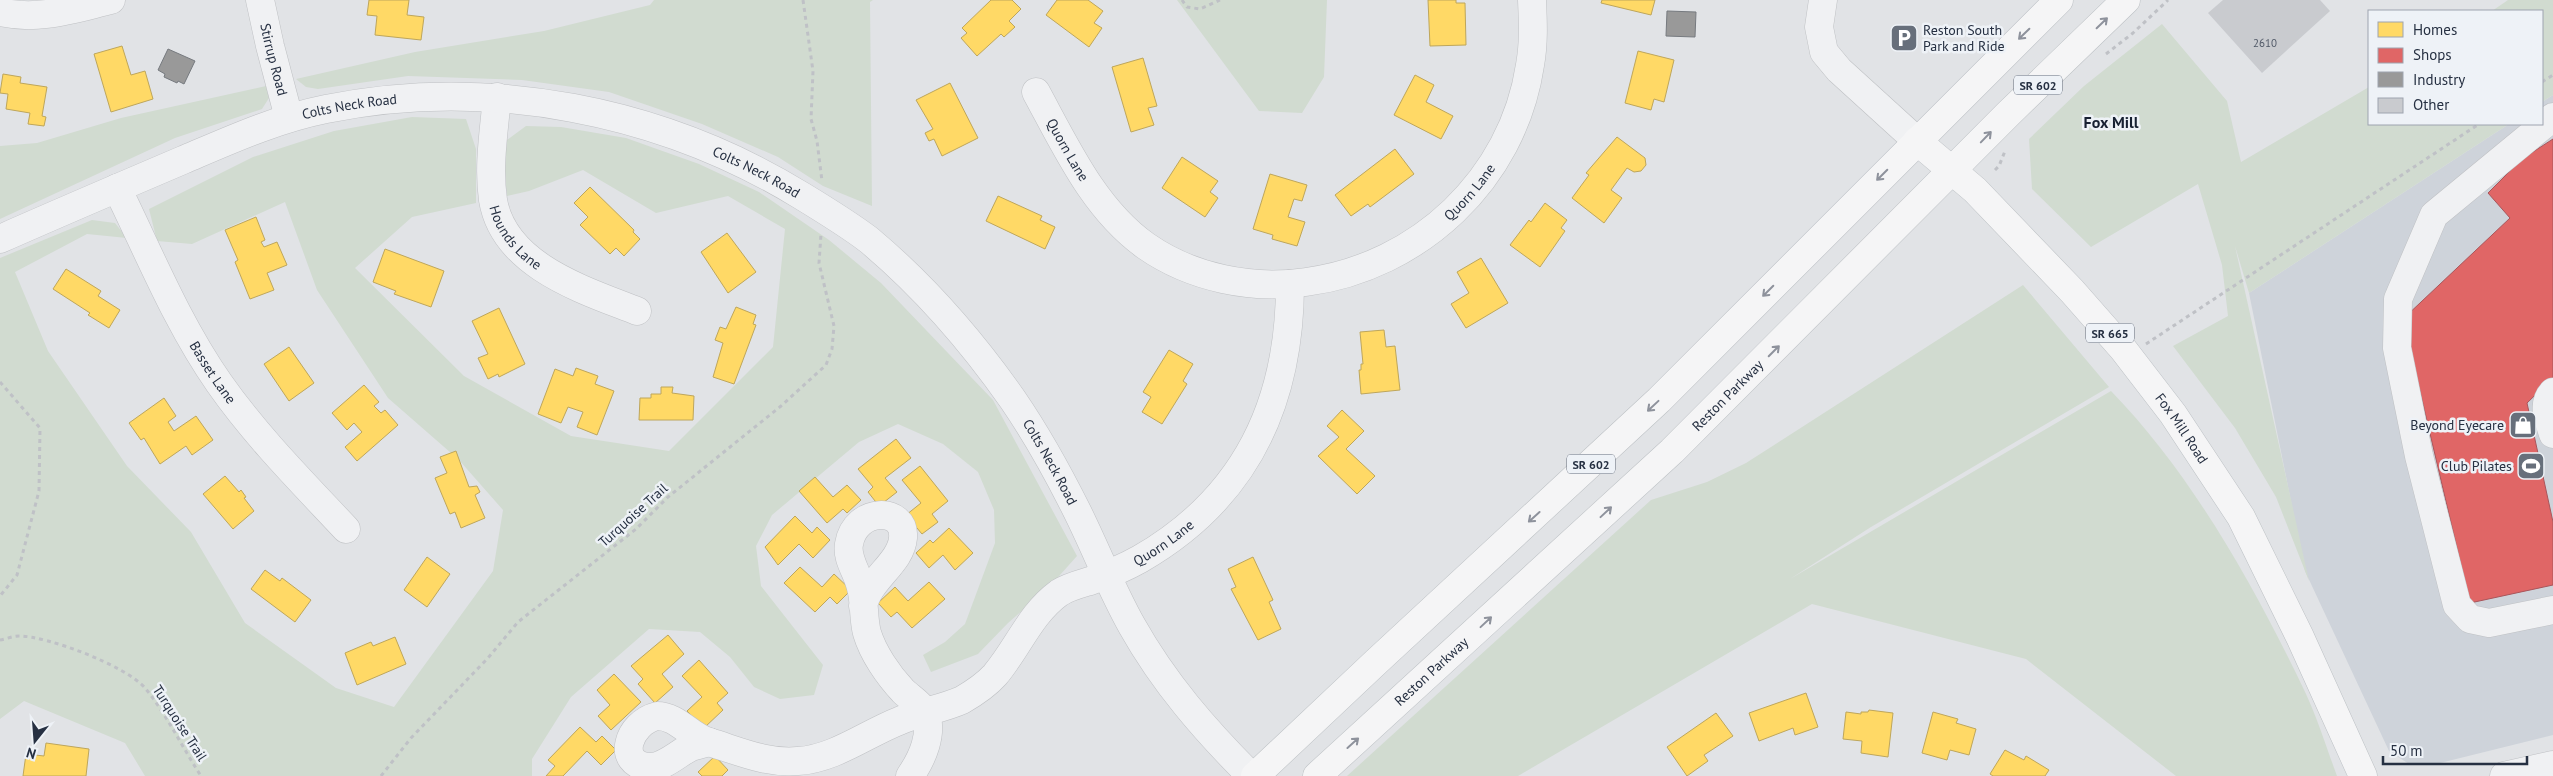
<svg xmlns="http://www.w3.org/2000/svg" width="2553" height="776" font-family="'PT Sans',sans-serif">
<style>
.built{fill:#ced3da}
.green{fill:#d1dbd0}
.homes{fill:#ffd966;stroke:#bea65b}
.shops{fill:#e06666;stroke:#a8565b}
.industry{fill:#999;stroke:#767a7f}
.building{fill:#c9cbcf}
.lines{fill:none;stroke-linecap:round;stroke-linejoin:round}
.minor-casing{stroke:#bfc1c4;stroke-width:29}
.major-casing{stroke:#bcc0c4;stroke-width:29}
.path{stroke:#bfc1c6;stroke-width:3;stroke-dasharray:4 4;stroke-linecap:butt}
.minor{stroke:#f0f1f3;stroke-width:28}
.major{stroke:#f5f5f6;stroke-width:28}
.oneway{stroke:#8e929c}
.labels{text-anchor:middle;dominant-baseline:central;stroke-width:5;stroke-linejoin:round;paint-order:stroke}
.number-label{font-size:11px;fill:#505866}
.shield{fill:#eef2f7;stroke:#626a78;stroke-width:1}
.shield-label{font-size:12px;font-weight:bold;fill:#263042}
.poi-label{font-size:14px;fill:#263042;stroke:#eef2f7;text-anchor:end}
.street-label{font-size:14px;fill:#263042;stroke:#eef2f7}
.quarter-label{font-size:16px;font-weight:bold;fill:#182132;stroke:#eef2f7}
</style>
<rect width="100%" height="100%" fill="#e1e3e6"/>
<path class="built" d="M2553,95v640l-117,29h-27l-20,-13 -84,-180 -56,-278 260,-169h33v-22z"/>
<path class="green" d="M654,0h219l-3,2 2,204 -49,-20 -45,-29 -76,-33 -93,-32 -87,-12 -114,-4 -90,13 -12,-2 -10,-8 119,-27 129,-21 106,-26z
M1177,0h150l-3,77 -22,36 -43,-2z
M2508,0h45v95l-11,7v-91h-50z
M2162,24l65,77 14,61 128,-75v37h140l-260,169 -14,-47 74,335 -33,-84 -41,-69 -62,-82 55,-30 -6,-51 -24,-81 -107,63 -59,-58 -3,-50 55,-53z
M266,86l3,12 -7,11 -87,29 -175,81v-73l37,-3 84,-25z
M412,117l54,2 10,30v54l-64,14 -57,51 109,108 107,60 98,15 104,-104 12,-118 -57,-33 -72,17 -73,-43 -54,21 -22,5 -3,-31 3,-25 19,-14 35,1 65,11 73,26 60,28 70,48 52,43 112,117 84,156 -26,29 -43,38 -30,31 -47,18 -8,-17 22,-13 20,-18 30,-81 -1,-33 -16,-38 -35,-28 -45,-20 -39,18 -87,73 -16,31 5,40 62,79 -9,30 -34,4 -26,-12 -24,-30 -30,-25 -51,-3 -78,68 -39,62v17h-387l-20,-33 -101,-42 -24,18v-461l92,-38 23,3 12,15 -40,-4 -72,38 33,79 79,115 64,66 54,91 91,65 58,19 99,-136 10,-61 -44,-50 -71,-62 -71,-108 -32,-88 -93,42 -35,-3 -8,-32 104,-52 81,-26z
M2023,285l86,102 -238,140 -81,52 321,-188c81,83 145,198 195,303 12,26 21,55 31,82h-161l-150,-117 -214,-55 -294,172h-171l304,-276 56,-18 39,-19z"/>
<path class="homes" d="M369,0h40l-2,15 17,2 -3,23 -46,-5 2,-19 -10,-1z
M991,0h21l9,9 -12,12 6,6 -11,10 -3,-3 -24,22 -16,-18 6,-5 -5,-5z
M1057,0h31l15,11 -9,12 8,5 -13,19 -43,-32z
M1428,0h28v3h9l1,42 -36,1z
M1602,0h53l-4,15 -50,-12z
M122,46l9,29 14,-4 8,28 -42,13 -17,-58z
M1638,51l36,9 -10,42 -10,-3 -3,11 -26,-7z
M1143,58l14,48 -9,2 6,17 -23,7 -19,-65z
M3,74l18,3 -1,6 27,4 -5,29 4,1 -2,9 -16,-2 2,-11 -24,-4 2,-15 -8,-1z
M1415,75l19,10 -8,17 27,14 -12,23 -47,-24z
M950,83l28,55 -36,18 -8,-17 -5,2 -4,-8 8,-4 -17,-29z
M1617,137l28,21 1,7 -5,6 -7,1 -7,-4 -16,22 11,8 -18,25 -32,-25 17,-23 -3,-2z
M1395,149l19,25 -44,33 -2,-3 -17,12 -16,-21z
M1182,157l36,24 -8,11 8,6 -13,19 -43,-29z
M1270,174l37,11 -5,16 -8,-2 -6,18 17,5 -8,24 -25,-7 1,-4 -20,-6z
M590,187l44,43 -1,2 7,7 -16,17 -8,-8 -6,6 -30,-29 8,-8 -14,-14z
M998,196l44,20 -2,4 15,7 -10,22 -59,-28z
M1545,203l22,17 -6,8 4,3 -25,36 -30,-22 19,-25 2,2z
M256,217l9,23 -4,2 3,5 13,-5 10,23 -20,8 7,17 -24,9 -15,-37 3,-2 -13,-30z
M727,233l29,39 -28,21 -27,-41z
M385,249l59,22 -13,36 -37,-13 2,-3 -23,-9z
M1481,258l27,45 -42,25 -15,-24 18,-11 -12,-21z
M66,269l35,22 -3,5 22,14 -11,18 -21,-13 2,-2 -37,-24z
M736,307l20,8 -3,9 3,1 -22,59 -21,-7 10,-34 -8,-3 5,-13 6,2z
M499,308l26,56 -26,13 -1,-3 -10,5 -10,-21 10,-4 -16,-33z
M1384,330l2,17 9,-1 5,44 -39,4 -2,-24h2v-6h2l-3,-32z
M289,347l25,36 -25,18 -25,-37z
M1169,350l24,14 -10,17 4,3 -25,40 -20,-12 9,-15 -8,-5z
M576,368l22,8 -3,8 19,7 -17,44 -20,-8 6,-15 -15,-5 -7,16 -23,-9 17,-45 18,7z
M364,385l15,17 -5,4 7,7 4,-3 13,15 -41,36 -12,-14 17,-15 -8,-9 -7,7 -15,-17z
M661,387h12l-1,6 22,3 -1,24h-54l1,-22h11v-4h10z
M164,398l12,18 -8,6 6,9 22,-15 17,24 -21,15 -6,-9 -26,18 -16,-26 -3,2 -12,-17z
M1342,410l22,21 -18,18 29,27 -18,18 -39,-38 21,-19 -12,-11z
M896,439l15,19 -26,20 12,14 -18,14 -11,-14 5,-5 -15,-18z
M456,451l13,36 8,-1 3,6 -5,3 10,23 -24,10 -6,-16 -5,2 -15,-36 12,-5 -7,-16z
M920,466l28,35 -16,13 6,8 -16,12 -16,-19 15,-12 -19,-23z
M225,476l14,16 2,-2 5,7 -2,1 10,13 -21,18 -30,-35z
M815,477l18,20 14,-12 14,15 -14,13 -4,-4 -16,14 -28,-32z
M795,516l17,17 5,-6 13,13 -17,18 -14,-14 -21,21 -13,-18z
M949,528l24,25 -18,17 -12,-15 -14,13 -13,-15 14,-13 3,3z
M427,557l23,17 -23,33 -23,-17z
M1253,557l20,43 -4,2 12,27 -23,11 -27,-51 5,-2 -8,-18z
M800,567l22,20 12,-13 17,16 -14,14 -7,-7 -15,15 -31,-29z
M265,570l15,11 2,-3 29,22 -16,22 -44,-33z
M929,582l16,17 -33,29 -15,-16 -6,5 -13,-14 17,-16 13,14z
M668,635l16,19 -22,20 11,13 -18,16 -17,-19 5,-5 -12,-13z
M395,637l11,27 -49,21 -12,-32 26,-11 2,4z
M699,660l29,33 -11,10 6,7 -19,18 -17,-17 15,-14 -20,-21z
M614,674l27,28 -30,28 -13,-14 12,-11 -13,-15z
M1806,693l12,34 -23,8 -2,-7 -34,13 -10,-28z
M1869,710l24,3 -5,44 -27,-4 1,-12 -19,-2 3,-27 15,2v-2h7z
M1933,712l25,7 -2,4 20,6 -7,26 -19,-5 -3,10 -25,-7z
M1716,713l17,23 -29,19 4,6 -21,15 -20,-29z
M580,727l16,15 6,-6 14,14 -15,15 -14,-14 -24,25h-17l9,-10 -7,-6z
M46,743l43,6 -3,27h-63l3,-22 18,2z
M2005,750l19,10 2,-4 23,14 -4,6h-52l-3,-2z
M715,756l13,14 -6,6h-20l-4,-4z"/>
<path class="shops" d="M2553,139v239l-26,25 26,119v63l-83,18 -67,-284 107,-101 -22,-25 34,-34z"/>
<path class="industry" d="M1667,11l29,1 -1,25 -29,-1z
M168,49l27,12 -11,23 -6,-3 -1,2 -13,-6 1,-3 -7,-4z"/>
<path class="building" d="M2223,0h97l10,11 -68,62 -54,-60z"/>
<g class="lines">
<g class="minor-casing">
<g id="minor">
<path id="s1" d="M260,0l10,46 19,72"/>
<path d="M1823,0l-4,27 5,25 15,18 78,71"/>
<path d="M0,12c38,9 73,-3 111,-12"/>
<path id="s2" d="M1036,92c30,55 58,117 110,154 46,32 106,44 160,36 113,-15 207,-103 224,-217 4,-22 3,-43 2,-65"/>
<path id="s3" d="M497,97c-3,34 -9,69 -4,103 11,66 91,90 144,111"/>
<path d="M2553,117l-119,98 -36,84 -1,49 22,108 38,149 13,14 19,4 64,-13"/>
<path id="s4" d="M117,188c32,65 60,135 102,195 37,53 83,99 127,146"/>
<path id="s5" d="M0,239c61,-27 122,-53 183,-79 47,-20 93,-41 143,-51 163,-33 336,1 476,87 23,14 46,28 67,44 56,47 102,100 144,160 24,35 45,73 64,111 19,38 34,78 55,115 32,57 73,104 119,150"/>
<path d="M2553,392c-12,12 -4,29 0,42"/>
<path d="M863,606c6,-27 38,-43 40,-68 3,-32 -48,-31 -54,6 -3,15 9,29 12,44 4,14 2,30 6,45 6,20 21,42 36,58 6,6 18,13 22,21 9,21 -3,47 -15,64"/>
<path d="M657,716c21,0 32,20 52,26 -6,2 -13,3 -18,5 -13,6 -27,21 -42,20 -34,-3 -21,-44 8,-51z"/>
<path id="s6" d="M709,742c30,9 58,22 89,19 36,-2 68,-27 101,-40 20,-9 43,-12 63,-21 12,-7 24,-15 33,-25 23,-27 35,-61 64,-82 9,-6 21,-9 31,-12 17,-6 34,-13 50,-22 106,-61 150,-156 150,-275"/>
<path d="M2504,776l49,-11"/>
</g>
</g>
<g class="major-casing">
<g id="major">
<path id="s7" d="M1917,141l58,49 97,101 51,58 50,65 68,103 59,120 63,139"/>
<path d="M1255,776l121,-114 283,-262 400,-400"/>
<path id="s8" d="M1317,776l355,-325 336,-337 118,-114"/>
</g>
</g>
<path class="path" d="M803,0l10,71 -2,48 6,22 5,40
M1182,0l5,7 13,2 20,-9
M2106,54l27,-21 35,-33
M2542,82l11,-7
M1995,170l4,-4 6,-15
M2146,344l333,-220
M0,382l40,46 -1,63 -22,84 -17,21
M0,640c6,-1 13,-4 19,-4 29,0 107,30 126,52 22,27 37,59 56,88
M381,776l30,-38 77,-80 30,-36 118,-93 32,-32 113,-91 45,-41 6,-16 2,-23 -15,-63 2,-29"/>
<use href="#minor" class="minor"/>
<use href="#major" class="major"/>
</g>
<defs><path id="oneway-shaft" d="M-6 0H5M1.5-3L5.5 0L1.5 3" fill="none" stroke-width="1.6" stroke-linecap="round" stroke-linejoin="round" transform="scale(1.25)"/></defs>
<g class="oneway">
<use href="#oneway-shaft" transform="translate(2102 23) rotate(-44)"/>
<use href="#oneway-shaft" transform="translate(2024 34) rotate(136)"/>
<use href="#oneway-shaft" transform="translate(1986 137) rotate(-46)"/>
<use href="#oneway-shaft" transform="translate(1882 175) rotate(135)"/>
<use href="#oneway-shaft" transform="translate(1768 291) rotate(135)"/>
<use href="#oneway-shaft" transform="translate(1774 351) rotate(-45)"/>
<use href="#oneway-shaft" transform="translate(1653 406) rotate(137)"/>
<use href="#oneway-shaft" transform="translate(1606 512) rotate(-43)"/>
<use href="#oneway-shaft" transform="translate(1534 517) rotate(138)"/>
<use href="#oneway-shaft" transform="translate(1486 622) rotate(-43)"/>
<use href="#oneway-shaft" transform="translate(1353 743) rotate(-42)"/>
</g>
<defs>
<g id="parking-square" transform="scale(1.4375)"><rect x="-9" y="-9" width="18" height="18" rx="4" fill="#676f7b" stroke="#eef2f7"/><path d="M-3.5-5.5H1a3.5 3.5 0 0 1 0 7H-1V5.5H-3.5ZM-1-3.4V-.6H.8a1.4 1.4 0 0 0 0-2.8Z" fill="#fff"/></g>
<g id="shop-square" transform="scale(1.4375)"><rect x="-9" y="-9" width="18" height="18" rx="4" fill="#676f7b" stroke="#eef2f7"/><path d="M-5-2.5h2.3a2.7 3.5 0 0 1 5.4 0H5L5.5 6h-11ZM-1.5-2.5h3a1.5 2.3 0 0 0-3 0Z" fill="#fff"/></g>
<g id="stadium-square" transform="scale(1.4375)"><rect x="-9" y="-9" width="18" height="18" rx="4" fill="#676f7b" stroke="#eef2f7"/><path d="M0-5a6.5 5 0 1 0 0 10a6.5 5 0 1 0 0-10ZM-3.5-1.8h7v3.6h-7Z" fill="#fff"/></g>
</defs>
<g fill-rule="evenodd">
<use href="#parking-square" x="1904" y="38"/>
<use href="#shop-square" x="2523" y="425"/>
<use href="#stadium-square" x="2531" y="466"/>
</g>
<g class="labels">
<g class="number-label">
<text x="2265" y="43">2610</text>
</g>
<g class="shield">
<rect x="2014" y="75.5" width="48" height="19" rx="4"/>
<rect x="2086" y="323.5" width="48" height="19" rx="4"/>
<rect x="1567" y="454.5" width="48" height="19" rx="4"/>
</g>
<g class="shield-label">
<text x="2038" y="85">SR 602</text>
<text x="2110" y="333">SR 665</text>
<text x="1591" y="464">SR 602</text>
</g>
<g class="poi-label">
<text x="1923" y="30" text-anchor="start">Reston South<tspan x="1923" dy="16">Park and Ride</tspan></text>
<text x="2504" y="425">Beyond Eyecare</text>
<text x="2512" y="466">Club Pilates</text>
</g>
<g class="street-label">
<text stroke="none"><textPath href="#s1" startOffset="61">Stirrup Road</textPath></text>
<text stroke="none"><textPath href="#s5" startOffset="375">Colts Neck Road</textPath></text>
<text stroke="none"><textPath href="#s2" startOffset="66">Quorn Lane</textPath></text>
<text stroke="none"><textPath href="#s5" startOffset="795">Colts Neck Road</textPath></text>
<text stroke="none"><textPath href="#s2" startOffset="550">Quorn Lane</textPath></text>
<text stroke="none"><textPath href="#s3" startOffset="148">Hounds Lane</textPath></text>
<text stroke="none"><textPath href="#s4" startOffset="208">Basset Lane</textPath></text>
<text stroke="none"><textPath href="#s8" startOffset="560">Reston Parkway</textPath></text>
<text stroke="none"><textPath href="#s7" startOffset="392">Fox Mill Road</textPath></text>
<text stroke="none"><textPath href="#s5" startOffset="1215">Colts Neck Road</textPath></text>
<text transform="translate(633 515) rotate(-42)">Turquoise Trail</text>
<text stroke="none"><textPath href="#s6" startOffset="530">Quorn Lane</textPath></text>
<text stroke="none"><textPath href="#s8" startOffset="155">Reston Parkway</textPath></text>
<text transform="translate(180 723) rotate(57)">Turquoise Trail</text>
</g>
<g class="quarter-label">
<text x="2111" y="122">Fox Mill</text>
</g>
</g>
<rect x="2368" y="10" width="175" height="115" fill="#eef2f7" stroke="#9ea4af"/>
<rect x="2378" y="22" width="25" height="15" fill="#ffd966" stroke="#9ea4af"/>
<text x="2413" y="35" font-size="15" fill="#263042">Homes</text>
<rect x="2378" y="48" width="25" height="15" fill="#e06666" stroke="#9ea4af"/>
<text x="2413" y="60" font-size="15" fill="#263042">Shops</text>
<rect x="2378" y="72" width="25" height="15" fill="#999999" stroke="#9ea4af"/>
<text x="2413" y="85" font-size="15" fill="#263042">Industry</text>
<rect x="2378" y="98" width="25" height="15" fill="#c9cbcf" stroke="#9ea4af"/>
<text x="2413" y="110" font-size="15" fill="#263042">Other</text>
<g transform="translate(35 741) rotate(197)" stroke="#eef2f7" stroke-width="4" paint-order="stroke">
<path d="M0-4L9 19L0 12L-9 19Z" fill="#263042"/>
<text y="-8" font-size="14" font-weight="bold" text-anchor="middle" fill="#263042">N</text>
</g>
<path d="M2383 756v8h144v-8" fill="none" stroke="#263042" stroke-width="2.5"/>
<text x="2390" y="756" font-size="15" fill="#263042" stroke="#eef2f7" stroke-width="4" paint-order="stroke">50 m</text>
</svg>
